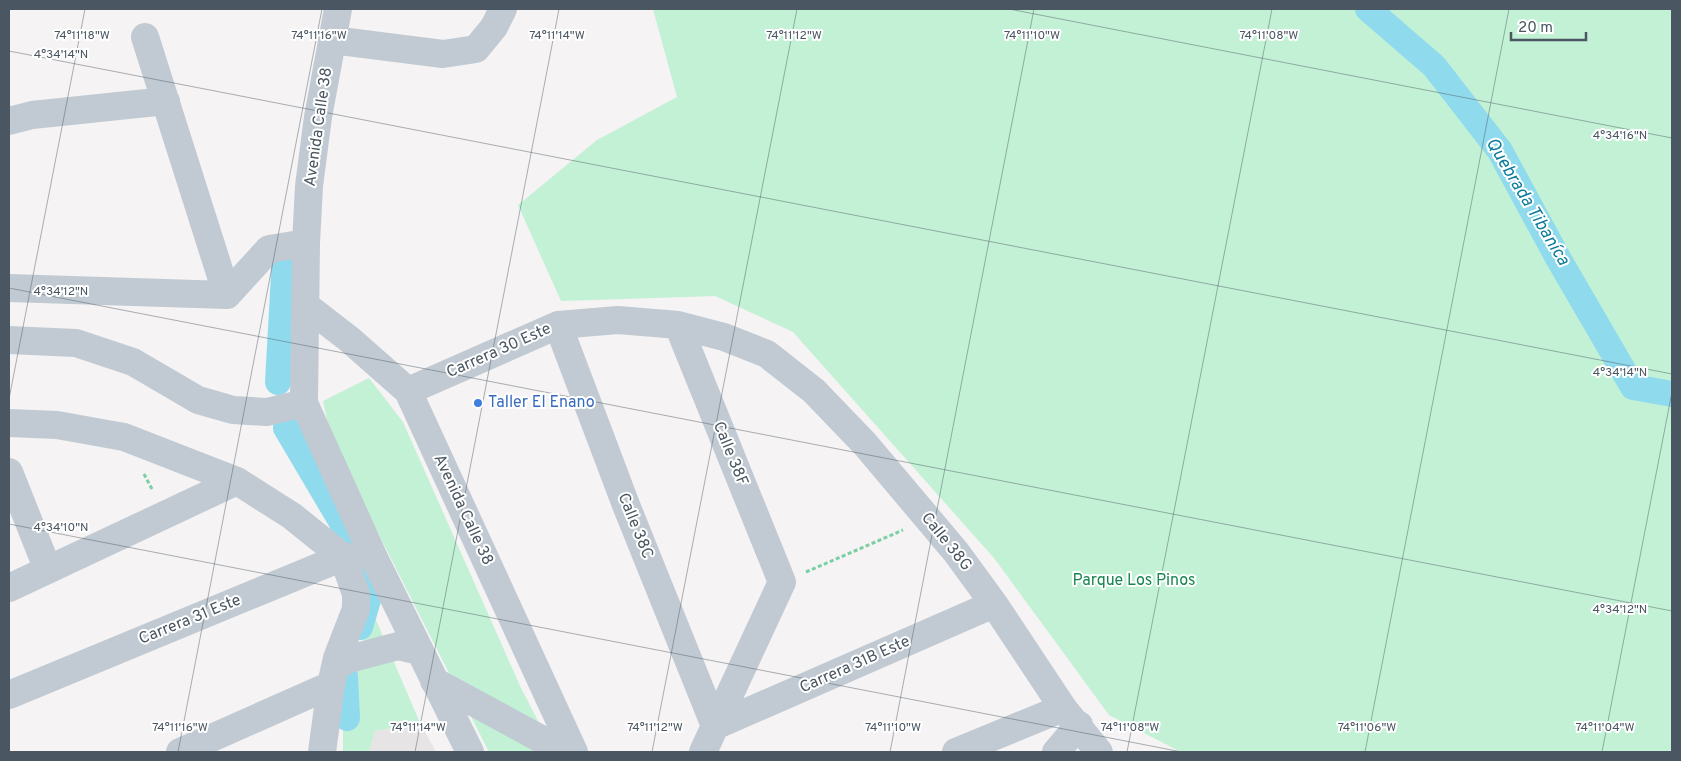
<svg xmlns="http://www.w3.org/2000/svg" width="1681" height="761" font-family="Overpass,sans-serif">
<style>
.education{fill:#e6e4e5}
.green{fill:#c3f1d5}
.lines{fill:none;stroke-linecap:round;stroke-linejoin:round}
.canal{stroke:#90daee;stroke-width:26}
.path{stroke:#7ad0a6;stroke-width:3;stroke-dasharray:4 2.5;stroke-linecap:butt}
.minor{stroke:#c1cad2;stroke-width:28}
.ticks{fill:none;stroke:#4a5661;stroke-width:1;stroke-opacity:0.45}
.shop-dot{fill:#3f7fe0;stroke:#fff;stroke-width:2}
.labels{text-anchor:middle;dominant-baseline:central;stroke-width:4;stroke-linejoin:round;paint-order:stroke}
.street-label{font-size:16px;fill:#4a5661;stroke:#fff}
.shop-label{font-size:16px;fill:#366cbe;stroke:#fff;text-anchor:start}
.park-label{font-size:16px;fill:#17864f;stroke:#fff}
.water-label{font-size:18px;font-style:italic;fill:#0c7c9b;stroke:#fff}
.ticks-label{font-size:12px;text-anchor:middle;fill:#4a5661;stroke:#fff;stroke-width:4;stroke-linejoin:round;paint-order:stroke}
</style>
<rect width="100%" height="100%" fill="#f5f3f3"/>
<path class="education" d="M420,723l16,29h-67l6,-21z"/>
<path class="green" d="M653,9h1019v743h-491l-72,-37 -115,-157 -201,-226 -78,-36 -154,5 -43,-96 79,-65 80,-43z
M369,378l34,44 118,266 33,64h-65l-157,-310 -9,-41z
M373,613l47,110 -45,8 -6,21h-26v-51z"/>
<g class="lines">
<path class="canal" d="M1368,9l66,57 66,85 58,107 75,129 39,7
M278,382l7,-125
M286,428l55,93 9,18
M360,627l10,-34 -5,-22
M345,676l2,42"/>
<path class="path" d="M144,474l9,17
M806,572l97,-42"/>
<path class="minor" d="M338,9l-20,108 -9,69 -3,57 -2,160 70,155 96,194
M145,37l82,258
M332,40l111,14 33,-5 18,-22 9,-18
M9,121l23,-6 134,-14
M9,288l218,7 42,-46 37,-6
M305,305l44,34 59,52 166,361
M558,325l68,180 89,221 279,-122
M678,325l104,257 -79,170
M9,340l67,3 57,19 65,38 35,10 34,2 37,-9
M408,391l150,-66 60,-5 60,5 46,12 43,17 47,37 51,53 91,108 38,52 69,104 36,44
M9,423l48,2 67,12 113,44 55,35 51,41 13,37v15l-19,49 -6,27 -9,67
M9,472l39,98
M9,588l228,-107
M336,666l13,-7 49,-13 22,5
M434,681l131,71
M9,695l334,-138h14
M180,752l151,-67
M956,752l107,-44
M1056,752l23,-27"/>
</g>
<path class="ticks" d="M1009,9l663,129M9,51l1663,323M9,288l1663,323M9,399l76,-390M9,524l1173,228M178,752l144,-743M415,752l144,-743M652,752l145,-743M890,752l144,-743M1127,752l145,-743M1365,752l144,-743M1602,752l70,-360"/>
<circle class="shop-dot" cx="478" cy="403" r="5"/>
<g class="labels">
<g class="street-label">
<text transform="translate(319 127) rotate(-82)">Avenida Calle 38</text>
<text transform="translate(499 351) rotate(-24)">Carrera 30 Este</text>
<text transform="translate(730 454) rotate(68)">Calle 38F</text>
<text transform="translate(463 510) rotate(65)">Avenida Calle 38</text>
<text transform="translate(635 526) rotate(68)">Calle 38C</text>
<text transform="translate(946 542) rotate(51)">Calle 38G</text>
<text transform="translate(190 620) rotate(-22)">Carrera 31 Este</text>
<text transform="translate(855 665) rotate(-24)">Carrera 31B Este</text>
</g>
<g class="shop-label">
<text x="488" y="403">Taller El Enano</text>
</g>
<g class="park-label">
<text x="1134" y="581">Parque Los Pinos</text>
</g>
<g class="water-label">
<text transform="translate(1527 202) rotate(59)">Quebrada Tibaníca</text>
</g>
</g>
<g class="ticks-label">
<text x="82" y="39">74°11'18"W</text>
<text x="319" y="39">74°11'16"W</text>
<text x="557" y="39">74°11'14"W</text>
<text x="794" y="39">74°11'12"W</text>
<text x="1032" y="39">74°11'10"W</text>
<text x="1269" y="39">74°11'08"W</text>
<text x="61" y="58">4°34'14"N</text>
<text x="1620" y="139">4°34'16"N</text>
<text x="61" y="295">4°34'12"N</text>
<text x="1620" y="376">4°34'14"N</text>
<text x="61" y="531">4°34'10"N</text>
<text x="1620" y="613">4°34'12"N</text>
<text x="180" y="731">74°11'16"W</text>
<text x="418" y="731">74°11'14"W</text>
<text x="655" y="731">74°11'12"W</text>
<text x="893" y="731">74°11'10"W</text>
<text x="1130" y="731">74°11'08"W</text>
<text x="1367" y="731">74°11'06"W</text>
<text x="1605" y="731">74°11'04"W</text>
</g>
<rect width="1681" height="761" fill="none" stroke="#4a5661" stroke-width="20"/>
<path d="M1511 32v8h75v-8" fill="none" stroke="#4a5661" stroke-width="2.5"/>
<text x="1518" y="32" font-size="15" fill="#4a5661" stroke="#ffffff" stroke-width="4" paint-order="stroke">20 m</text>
</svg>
